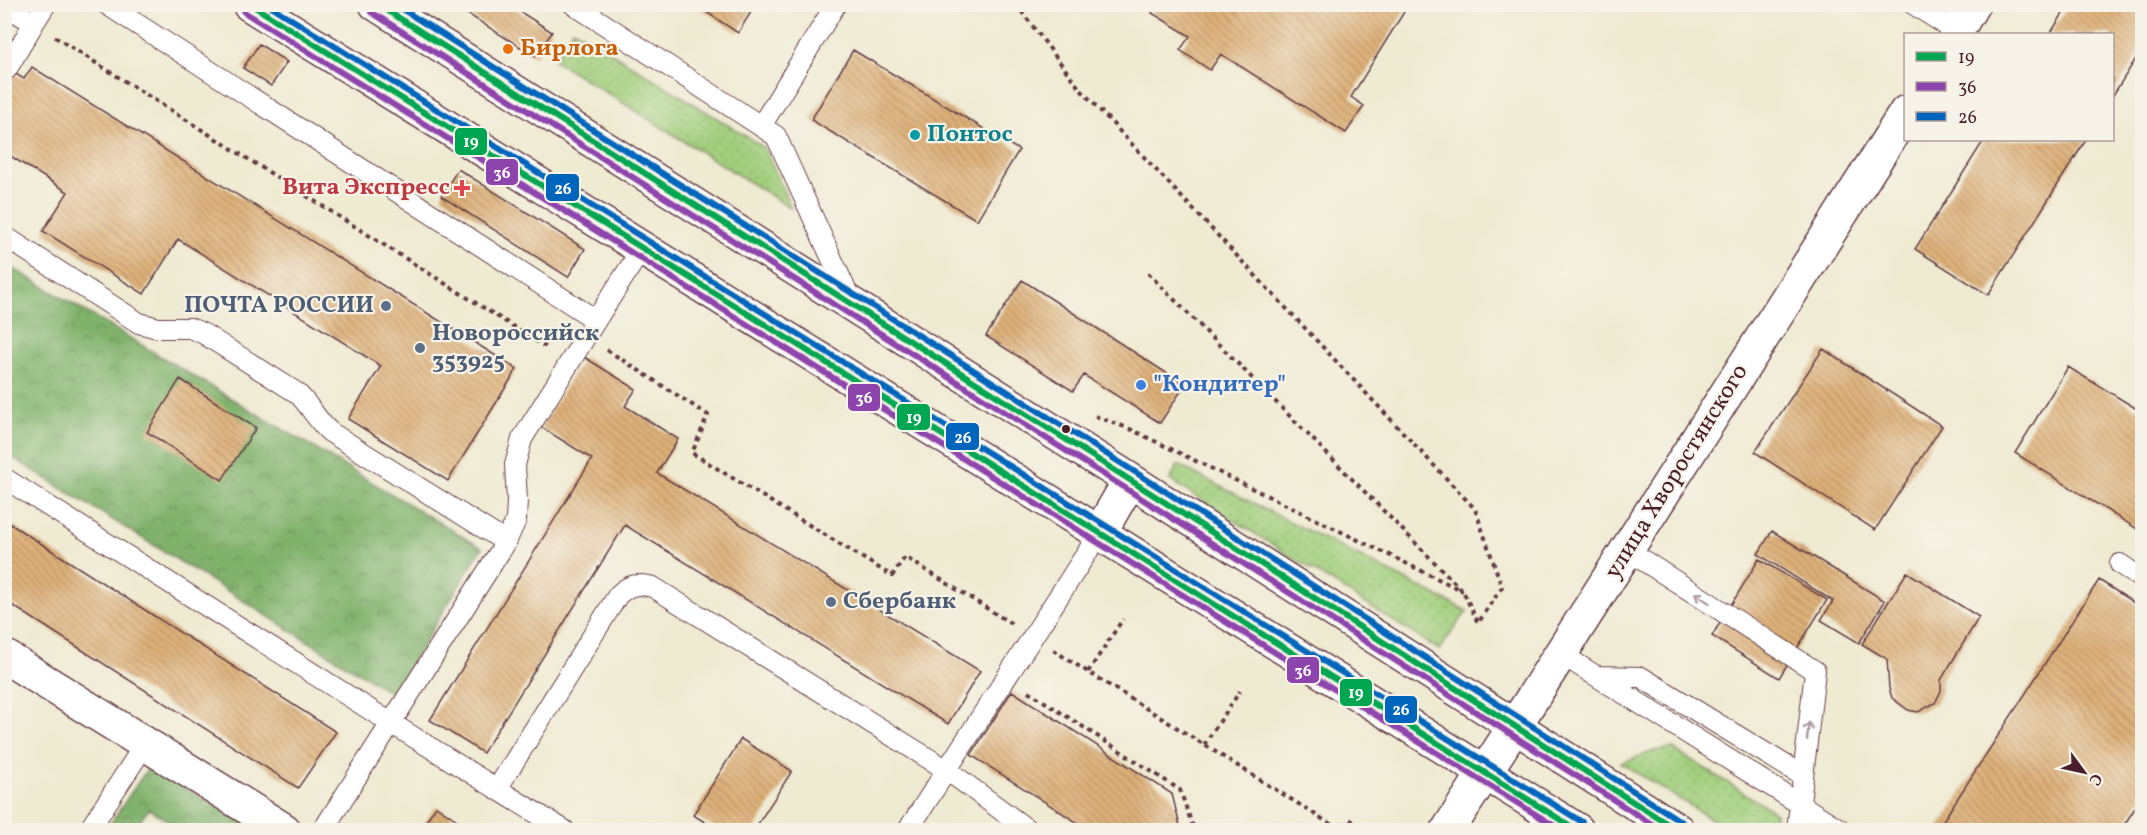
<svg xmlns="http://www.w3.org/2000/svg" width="2147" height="835" font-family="Vollkorn,serif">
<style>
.grass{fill:url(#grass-dots);stroke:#767754;stroke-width:1.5}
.forest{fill:url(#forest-crowns);stroke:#65684c;stroke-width:1.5}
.building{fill:url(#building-back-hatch)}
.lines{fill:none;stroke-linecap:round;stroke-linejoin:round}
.service-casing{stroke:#633d44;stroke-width:22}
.minor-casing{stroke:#633d44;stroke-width:36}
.tertiary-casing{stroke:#633d44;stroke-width:36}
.path{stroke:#633d44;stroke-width:4;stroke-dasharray:4.5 4.5;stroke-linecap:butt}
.service{stroke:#fff;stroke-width:20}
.minor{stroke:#fff;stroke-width:33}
.tertiary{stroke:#fff;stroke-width:33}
.bus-1-casing{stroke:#f7f3e8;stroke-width:10}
.bus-2-casing{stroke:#f7f3e8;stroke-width:10}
.bus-3-casing{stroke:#f7f3e8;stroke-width:10}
.bus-1{stroke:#00a651;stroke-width:6}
.bus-2{stroke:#8e44ad;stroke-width:6}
.bus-3{stroke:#0065bd;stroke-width:6}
.oneway{stroke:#ae9aa0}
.food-dot{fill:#e8710a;stroke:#f7f3e8;stroke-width:2}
.culture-dot{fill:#0f9aa8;stroke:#f7f3e8;stroke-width:2}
.health-dot{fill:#e0444e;stroke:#f7f3e8;stroke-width:2}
.service-dot{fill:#5c6f8a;stroke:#f7f3e8;stroke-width:2}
.shop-dot{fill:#3f7fe0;stroke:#f7f3e8;stroke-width:2}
.bus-dot{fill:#4a1f2b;stroke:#f7f3e8;stroke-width:2}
.labels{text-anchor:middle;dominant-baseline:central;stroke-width:4.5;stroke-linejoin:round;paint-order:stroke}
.food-label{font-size:24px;font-weight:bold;fill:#c56008;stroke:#f7f3e8;text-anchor:start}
.culture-label{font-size:24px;font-weight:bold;fill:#0d838f;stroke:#f7f3e8;text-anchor:start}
.health-label{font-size:24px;font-weight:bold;fill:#be3a42;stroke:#f7f3e8;text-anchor:end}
.service-label{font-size:24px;font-weight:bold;fill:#4e5e75;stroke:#f7f3e8;text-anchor:start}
.shop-label{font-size:24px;font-weight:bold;fill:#366cbe;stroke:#f7f3e8;text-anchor:start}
.street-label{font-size:24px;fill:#4a1f2b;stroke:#f7f3e8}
.line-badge{stroke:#f7f3e8;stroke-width:2}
.badge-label{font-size:16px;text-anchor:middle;font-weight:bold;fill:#fff}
</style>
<defs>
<pattern id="grass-dots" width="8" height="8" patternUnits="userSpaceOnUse" patternTransform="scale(1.5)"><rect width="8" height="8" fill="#a1cf7d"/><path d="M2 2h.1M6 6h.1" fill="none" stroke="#8cb16c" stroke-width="1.8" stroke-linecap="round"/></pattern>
<pattern id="forest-crowns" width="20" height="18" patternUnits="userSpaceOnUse" patternTransform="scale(1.5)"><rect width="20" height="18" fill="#80b26c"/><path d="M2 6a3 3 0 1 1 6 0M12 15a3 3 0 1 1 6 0" fill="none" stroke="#6b9059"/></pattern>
<pattern id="building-back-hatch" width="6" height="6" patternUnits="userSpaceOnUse" patternTransform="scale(1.5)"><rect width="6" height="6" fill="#deb179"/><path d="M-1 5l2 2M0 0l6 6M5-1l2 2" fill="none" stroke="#b68f63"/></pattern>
</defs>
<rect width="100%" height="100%" fill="#f7f3e8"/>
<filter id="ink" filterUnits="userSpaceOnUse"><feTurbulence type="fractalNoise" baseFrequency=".0167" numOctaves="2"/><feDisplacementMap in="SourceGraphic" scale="12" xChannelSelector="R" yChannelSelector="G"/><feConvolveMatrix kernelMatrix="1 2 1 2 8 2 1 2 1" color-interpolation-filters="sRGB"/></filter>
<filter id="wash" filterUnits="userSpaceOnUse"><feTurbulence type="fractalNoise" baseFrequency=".008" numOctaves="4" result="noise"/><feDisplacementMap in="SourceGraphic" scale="24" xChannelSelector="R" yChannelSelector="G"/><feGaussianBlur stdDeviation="1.35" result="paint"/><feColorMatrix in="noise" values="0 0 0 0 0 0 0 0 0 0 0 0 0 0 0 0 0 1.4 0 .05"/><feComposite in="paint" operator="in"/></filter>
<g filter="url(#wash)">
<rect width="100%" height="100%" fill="#efead2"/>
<path class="grass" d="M573,29l192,119 26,60 -237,-148z
M1178,465l289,146 -28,39 -269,-170z
M1672,748l104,65 -7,17h-40l-108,-67 33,-12z"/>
<path class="forest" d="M4,263l478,285 -89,146 -388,-241z
M149,766l106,64h-73l-33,-21 -16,21h-27z"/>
<g id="blocks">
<path class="building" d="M456,4h52l44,28 -16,25 -81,-51z
M694,4h62l-18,29z
M1157,4h252l-58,93 13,9 -18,27 -125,-79 -11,16 -30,-20 10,-14 -38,-23z
M2069,4h73v45l-30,48v-63h-62z
M259,44l28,18 -16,24 -28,-18z
M853,50l166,100 -42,70 -166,-100z
M4,67l20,12 8,-12 485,302 -69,112 -100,-62 33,-53 -203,-127 -34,55 -101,-63 25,-39 -64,-40z
M1984,140h102l-98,155 -73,-46z
M458,169l127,80 -17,28 -127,-81z
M1022,280l163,105 -25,38 -76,-48 -11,16 -87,-55z
M1823,349l119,77 -67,104 -120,-78z
M584,357l52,32 -11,17 53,33 -21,34 323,198 -32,53 -323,-199 -142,228 -53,-33 162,-261 -51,-32z
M2068,367l74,45v120l-127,-79z
M180,379l76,49 -34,52 -75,-48z
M4,520l332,212 -38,56 -294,-188z
M1772,531l113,70 -26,42 -38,-23 12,-19 -75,-47z
M1759,559l68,41 -48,78 -67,-42z
M1907,572l72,45 -38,63v11l-6,12 -17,9 -10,-2 -16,-12 -3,-10 -2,-29 -25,-15z
M2099,580l43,28v189l-21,33h-184z
M1012,691l160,103 9,36h-92l-118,-75z
M741,739l51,32 -38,59h-36l-25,-15z
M436,806l36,24h-52z
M159,821l15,9h-21z"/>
</g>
</g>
<g filter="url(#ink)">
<use href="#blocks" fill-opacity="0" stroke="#633d44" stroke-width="1.5"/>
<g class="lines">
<g class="service-casing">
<path id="service" d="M106,4l490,316 45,-70
M573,4l203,132 75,165
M1913,4l44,28
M4,5l30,18 12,-19
M7,69l27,-46
M761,126l75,-122
M4,236l135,87 19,5h32l14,6 93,59c13,12 20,28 33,39l176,110
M4,478l387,245 -68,107
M1627,550l188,121 -18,159
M2120,564l22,15
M1561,654l280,176
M1597,676l44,1 162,99
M497,789l-106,-66 115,-181 10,-22 1,-20 -2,-35 7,-26 74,-119
M89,830l56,-86
M564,830l-67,-41 121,-194c12,-11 20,-12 35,-8l294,183 81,60
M908,830l191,-296"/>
</g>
<g class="minor-casing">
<path id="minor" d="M1955,34l18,-30
M4,656l280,174
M1514,727l392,-615
M1448,830l36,-56"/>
</g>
<g class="tertiary-casing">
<path id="tertiary" d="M249,4l1328,826
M376,4l754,476 547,350
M1099,534l31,-54
M1484,774l30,-47"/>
</g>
<path class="path" d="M1016,4l64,85 395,420 27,78 -24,36
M55,37l489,309 7,-10
M1148,273l315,318 15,32
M607,350l101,65 -16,38 200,123 13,-19 107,67
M1095,416l35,13 333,162
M1053,650l287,180
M1088,672l35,-53
M1028,691l152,99 14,40
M1204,745l36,-54
M1345,830l10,-14"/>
<use href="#service" class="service"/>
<use href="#minor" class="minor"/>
<use href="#tertiary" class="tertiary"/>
<g class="bus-1-casing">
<path id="bus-1" d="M250,4l1327,826
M377,4l753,476 547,350"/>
</g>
<g class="bus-2-casing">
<path id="bus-2" d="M244,12l1317,818
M371,12l754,476 536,342"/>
</g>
<g class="bus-3-casing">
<path id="bus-3" d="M267,4l1315,818
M394,4l741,468 547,350"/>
</g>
<use href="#bus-1" class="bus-1"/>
<use href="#bus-2" class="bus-2"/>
<use href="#bus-3" class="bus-3"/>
</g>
<defs><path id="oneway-shaft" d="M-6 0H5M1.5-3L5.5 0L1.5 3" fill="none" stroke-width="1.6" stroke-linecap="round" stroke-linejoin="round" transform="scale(1.5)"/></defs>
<g class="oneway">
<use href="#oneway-shaft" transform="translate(1702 598) rotate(-147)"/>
<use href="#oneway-shaft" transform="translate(1808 731) rotate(-83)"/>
</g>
</g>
<circle class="food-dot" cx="508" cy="49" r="6"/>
<circle class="culture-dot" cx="915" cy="135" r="6"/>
<path class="health-dot" d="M459 179h6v6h6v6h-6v6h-6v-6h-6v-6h6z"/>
<g class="service-dot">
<circle cx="386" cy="306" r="6"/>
<circle cx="420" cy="348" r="6"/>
<circle cx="831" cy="602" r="6"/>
</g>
<circle class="shop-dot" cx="1141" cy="385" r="6"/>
<circle class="bus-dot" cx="1066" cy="429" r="5"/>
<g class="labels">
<g class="food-label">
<text x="520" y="49">Бирлога</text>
</g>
<g class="culture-label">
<text x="927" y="135">Понтос</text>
</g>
<g class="health-label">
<text x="450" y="188">Вита Экспресс</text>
</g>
<g class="service-label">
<text x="374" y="306" text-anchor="end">ПОЧТА РОССИИ</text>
<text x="432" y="334">Новороссийск<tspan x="432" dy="28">353925</tspan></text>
<text x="843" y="602">Сбербанк</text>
</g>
<g class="shop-label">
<text x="1153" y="385">"Кондитер"</text>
</g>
<g class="street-label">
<text transform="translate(1677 472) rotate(-58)">улица Хворостянского</text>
</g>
</g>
<g class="line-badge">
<rect x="454" y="127" width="34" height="29" rx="6" fill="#00a651"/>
<rect x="485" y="158" width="34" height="28" rx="6" fill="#8e44ad"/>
<rect x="545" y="173" width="35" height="29" rx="6" fill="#0065bd"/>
<rect x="847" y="383" width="34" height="29" rx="6" fill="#8e44ad"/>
<rect x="896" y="403" width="35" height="28" rx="6" fill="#00a651"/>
<rect x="945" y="422" width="35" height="29" rx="6" fill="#0065bd"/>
<rect x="1286" y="656" width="34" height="28" rx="6" fill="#8e44ad"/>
<rect x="1339" y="678" width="34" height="29" rx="6" fill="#00a651"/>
<rect x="1384" y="695" width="34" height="29" rx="6" fill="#0065bd"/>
</g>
<g class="badge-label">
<text x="471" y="147">19</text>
<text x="502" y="178">36</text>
<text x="563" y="194">26</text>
<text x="864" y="403">36</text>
<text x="914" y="423">19</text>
<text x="963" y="443">26</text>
<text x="1303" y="676">36</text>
<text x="1356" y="698">19</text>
<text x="1401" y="715">26</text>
</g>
<rect width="2147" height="835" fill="none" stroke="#f7f3e8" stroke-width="24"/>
<rect x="1904" y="33" width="210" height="108" fill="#f7f3e8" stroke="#b29e9c" stroke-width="1.5"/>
<rect x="1916" y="52" width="30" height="9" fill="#00a651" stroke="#b29e9c" stroke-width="1.5"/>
<text x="1958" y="63" font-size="18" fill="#4a1f2b">19</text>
<rect x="1916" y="82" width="30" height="9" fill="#8e44ad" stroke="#b29e9c" stroke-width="1.5"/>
<text x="1958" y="93" font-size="18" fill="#4a1f2b">36</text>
<rect x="1916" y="112" width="30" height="9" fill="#0065bd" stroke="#b29e9c" stroke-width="1.5"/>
<text x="1958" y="123" font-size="18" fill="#4a1f2b">26</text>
<g transform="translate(2084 772) rotate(123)" stroke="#f7f3e8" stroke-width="4.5" paint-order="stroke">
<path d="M0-4.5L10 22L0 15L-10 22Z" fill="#4a1f2b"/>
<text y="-9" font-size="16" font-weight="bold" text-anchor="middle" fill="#4a1f2b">С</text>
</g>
</svg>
